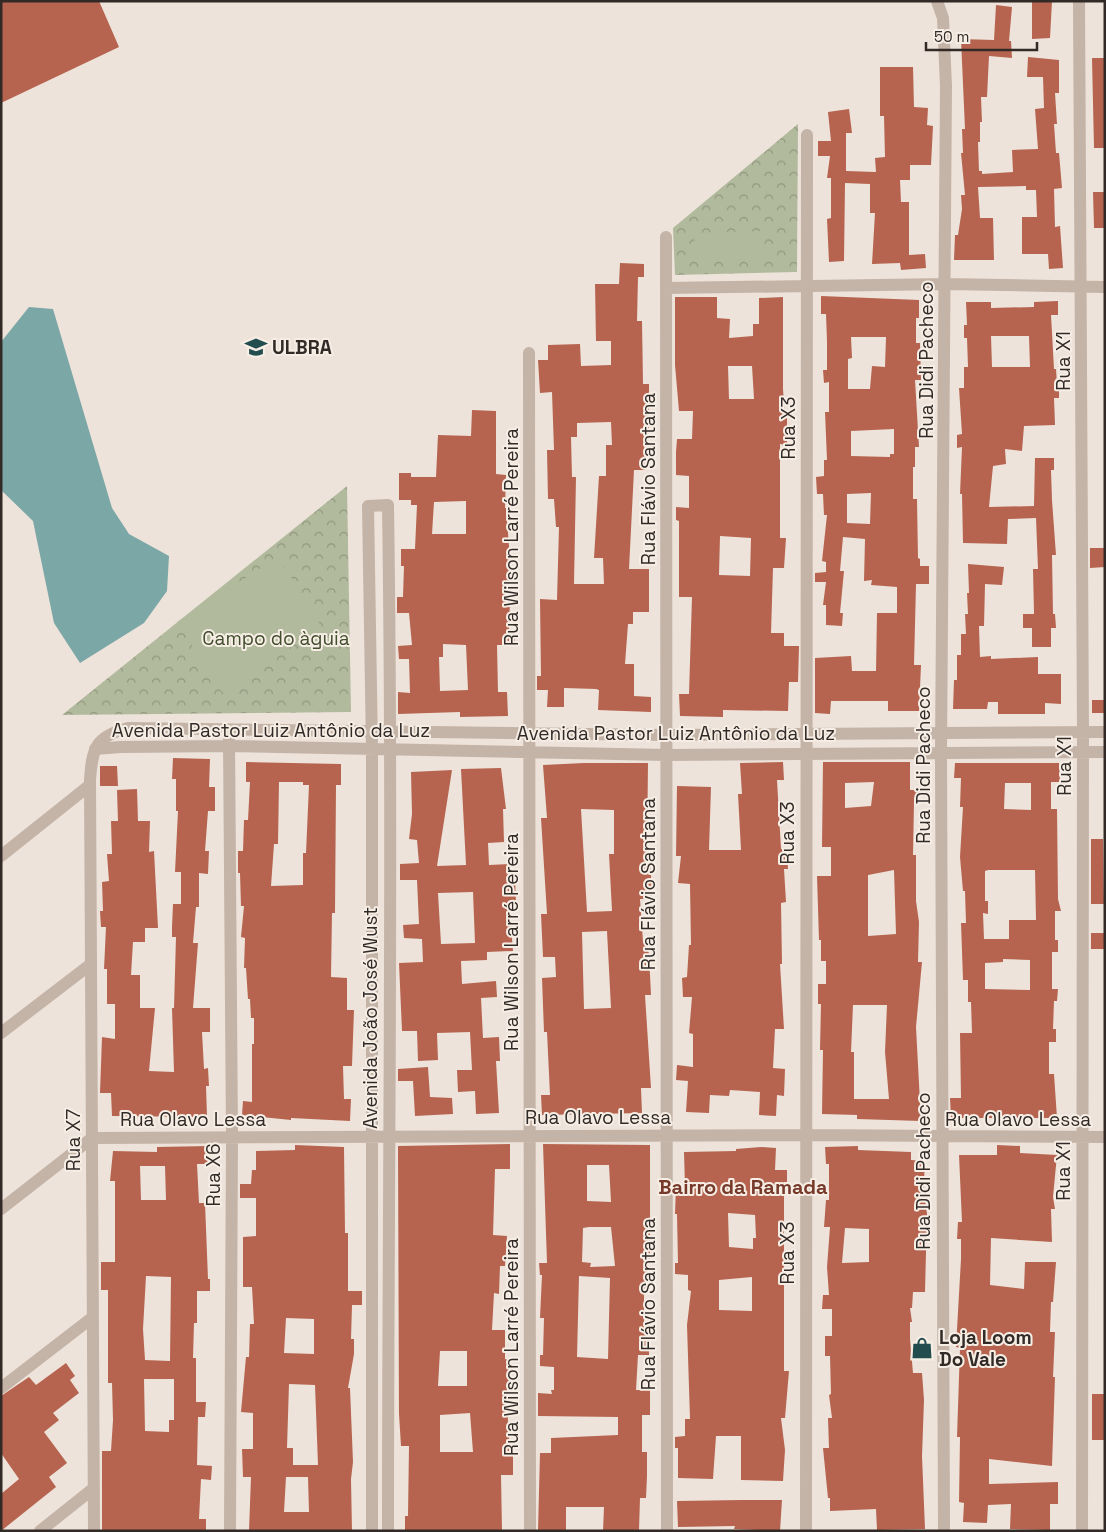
<svg xmlns="http://www.w3.org/2000/svg" width="1106" height="1532" font-family="'Space Grotesk',sans-serif">
<style>
.park{fill:url(#park-crowns)}
.pitch{fill:#b1ba9c}
.water{fill:#7ca7a7}
.building{fill:#b6644f;fill-rule:evenodd}
.lines{fill:none;stroke-linecap:round;stroke-linejoin:round}
.minor{stroke:#c4b3a7;stroke-width:12}
.labels{text-anchor:middle;dominant-baseline:central;stroke-width:4;stroke-linejoin:round;paint-order:stroke}
.poi-label{font-size:19px;font-weight:bold;fill:#322a27;stroke:#f6eee5;text-anchor:start}
.street-label{font-size:19px;fill:#322a27;stroke:#f6eee5}
.park-label{font-size:19px;fill:#424d2e;stroke:#f6eee5}
.neighbourhood-label{font-size:20px;font-weight:bold;fill:#76392a;stroke:#f6eee5}
</style>
<defs>
<pattern id="park-crowns" width="20" height="18" patternUnits="userSpaceOnUse" patternTransform="scale(1.25)"><rect width="20" height="18" fill="#b1ba9c"/><path d="M2 6a3 3 0 1 1 6 0M12 15a3 3 0 1 1 6 0" fill="none" stroke="#91977f"/></pattern>
</defs>
<rect width="100%" height="100%" fill="#eee3da"/>
<path class="park" d="M798,124l-1,148 -122,3 -2,-47z
M347,486l4,226 -289,3z"/>
<path class="pitch" d="M761,231l1,29 -67,2 -1,-29z
M278,557l43,69 -99,66 -45,-70z"/>
<path class="water" d="M29,307l24,2 59,199 17,26 40,22 -2,35 -23,32 -64,40 -26,-40 -21,-102 -32,-31v-148z"/>
<path class="building" d="M1,1h98l20,46 -118,56z
M1032,1h20l-2,37 -18,1z
M996,5l16,2 -3,34h2l1,17 -23,-2 -2,41h-6l1,25h-2v20h-2l1,29h3v3l31,-2 -1,-22 26,-1 -3,-40 9,-1 -1,-31h-16l1,-20 31,3v33h-4l2,31h-3l2,29h3l3,35 -8,1 1,38 5,-1 3,42 -14,1 -1,-15h-26v-37h15l-1,-27h-10v-4l-48,1 2,31h13l1,42h-40l1,-25h3l4,-26 -1,-14h4l-4,-42h2l-1,-24h3l-4,-90 33,1z
M1092,58h13v90h-11z
M880,67h33l1,40 14,1 -1,17 6,1 -2,39h-21v15h-10l1,22h8v53l16,-1 1,14 -25,2 -1,-7 -28,1 3,-51h-5v-29l-25,-1 -1,78 -15,1 -2,-43 4,-1v-40h-4l3,-22h-12v-15h13l-3,-29 21,-3 3,24h-6v38l30,1 -1,-14 10,-1 -1,-41h-4z
M1093,192h12v36h-11z
M620,263l24,1v13h-6l-1,44h5l1,63h6v49h-5l1,37h-11l-5,99h20v43h-16v12h-5l-3,40h9v32l17,1v15l-53,-2 1,-20 -3,-1 -32,-1v19h-17l1,-17h-11v-14h4l-1,-77 17,1 2,-73h-3l-2,-28h-6l-1,-49h7l-2,-58 -12,1 -2,-33h10v-15l32,-1 1,22 30,-1v-24h-15l-1,-57h24zM611,422l1,23h-6v31h-7l-5,82h9l1,26h-30l2,-107h-4l-1,-40h6v-14z
M821,296l98,4v18h-3v25h4l1,37h-6l4,67h-4v20h-2v32h4l1,59 2,1v7h9v18h-13l-2,81h7l-2,46h-31v-10h-57l-1,13 -15,-1v-55l36,-2 1,15h24l1,-58h20v-26l-26,-2 1,-5 -8,1 1,-42 -22,-2 -3,34h4l-4,42h3l-1,13 -16,-1v-20h-3l3,-23h-11v-9l11,-1v-10l-4,-1 5,-46h-3l-1,-21h-6l-1,-17 8,-1v-16h3l-2,-48h4v-30l-5,1 -1,-13h4v-29l-1,-27h-5zM851,337h35l-1,30 -13,-1 -2,23h-22v-30l4,-1zM894,429v25h-4v3l-39,-1v-25zM871,493l-1,31 -23,-1v-29z
M675,297h42v21l13,1 -1,19 24,-2v-12h6v-26l24,-1v92l2,29h2v27l-7,-1v94h6l-2,30h-11l-2,65h13v13h15l-1,36h-9l-1,29 -65,-1v7l-43,-1 -1,-22h10l3,-97h-13v-76l-3,-1v-13l13,1v-32l-13,-1v-23l1,-13h15l1,-28h-14l-4,-46zM728,366h24l2,33h-25zM720,536l31,2 -1,38 -31,-1z
M1058,301v14h-7l3,54h2l1,16h2v13h-5l1,27 -31,1 -2,25 -17,-2 1,15 -13,2 -4,41 45,-1 1,-48h19v12h-3l1,30 4,55h-4l1,59h2l1,14h-5v19h-19v-19h-9v-14h11l-1,-45h5l-2,-51 -28,1 -1,25 -44,-1 -1,-49h-2l2,-47 -5,1v-13l5,-1 -3,-46h5v-21h4l-1,-29h-3v-13h3l-1,-23h25v6l43,-1v-5zM991,336h38l1,31h-38z
M472,410l24,1v63l10,1 -1,33h1l5,63 -2,58h6v16h-18l1,47h9l1,24 -48,1v-5l-62,2v-22l12,1 -1,-34h-10l-1,-13 14,-1 -3,-32h-12v-16h6l1,-31h-3v-17h14l2,-44h-6v-5h-12v-27h12v4h25l2,-42 33,1zM466,501v33h-34l2,-32zM443,644l23,1 2,45 -28,1 -1,-34h4z
M1090,548h15v19l-15,1z
M968,564l36,3 -2,18 -17,-1 -1,42h-5l1,31 11,-1v3l47,-2v17h23v30l-16,-1v11h-47v-12h-10l-1,7h-34l1,-29h3v-25h4v-21h5l-1,-20h3l-1,-21h2z
M1092,700h13v13h-13z
M173,758l37,1 -1,28h6v24h-7l-3,40h4l-1,23 -9,-1v34h-3l-3,36h5l-5,65h17v24h-8l2,37 4,-1 1,18h-3l1,31 -95,-1 -1,-23h-11l2,-56 13,2v-35h-8v-35h-3l2,-42h-5l-1,-16h3l-1,-29 7,-1 -2,-27h5l-1,-33h7l-1,-31 20,-1 1,32h12l-1,31 5,-1 4,77h-13v14h-12l-2,33h9v33h15l-6,63 25,1 -2,-64h2l2,-71h-4v-10l1,-23h8v-32h-6l3,-61h-2v-32h-4z
M246,762l95,2v21h-5l-1,128h-3l-1,64 16,1v32h7l-2,56h-9l1,33h7l-1,22 -59,-3v2l-49,-5 1,-14 9,1v-58h2v-26h-3l-1,-19h-2l-2,-31h-2l1,-30 -4,-1 3,-31h-3l-1,-33h-2v-22h5l1,-31h4l2,-38h-4zM279,782h24v3h6l-3,68h-3v32l-32,1 3,-42h4z
M783,762l1,18h-7l4,69h6l1,20h-4l2,33 -5,1 1,61h-2l4,65h-9l-2,39 12,1 -1,27 -7,-1 -1,21 -17,-1 1,-23 -30,-2 -1,6 -19,-1 -1,18 -23,-1 2,-31 -12,-1 1,-15 16,2v-33l-4,-1 3,-36h-9l-1,-19 5,-1 2,-32h2l-1,-61 -12,-1 3,-27h-5l1,-70 34,1 -2,63h32l-3,-56h4l-2,-31z
M823,762h87v28h9v12h-5l-1,53h3v46l3,21 -1,40h4l-6,65 5,94 -64,-2v-4l-35,-1 1,-64h-3l1,-46h-3v-20h8v-23h-5v-21h-2l-2,-64h14v-29h-9zM874,782l-3,24 -26,2v-25zM894,870l2,64 -28,2v-61zM853,1005h34l-2,47 4,47h-35v-47h-3z
M584,763h64l-1,89h3l2,47h-12l3,43 5,-1 2,34 1,20h-6l6,93h-10l1,25 -100,2 -1,-20h9l-3,-63h-3l-2,-54 14,-1 -1,-20h-12l-2,-43h6l-6,-96h6l-4,-53zM581,809l33,1v44h-5l3,57 -25,1zM607,931l4,77 -27,1 -2,-77z
M955,763h104l1,19h-9v27h6l1,90 3,12h-6v29h3v12h-6v37h6l-1,12h-3l-1,28h3v13h-7v32h5l3,44h-106l-1,-20h11l-1,-65h12l-1,-31h-3v-22h-5l-2,-57h5l-1,-32h-2l-3,-34 3,-50h-3l1,-29h-7zM1005,783h26v27l-27,-1zM988,870h47l1,50h-27v19h-25l-1,-26 5,1v-13h-3v-30zM1003,959l27,1v30l-45,-1v-26l18,-1z
M100,766h17l1,20h-18z
M501,768l5,41h-3l1,33 -16,1 1,22 21,-1v15h5l1,24h-7l4,48 -26,1v8l-26,1 1,23 34,-3 1,16 -16,1 2,40 16,-1 1,24h-4l3,52 -23,1 -1,-23 -17,1 -1,-22h15l-2,-38 -33,1 1,27 -20,1 -1,-30h-15l-3,-68 24,-1 -1,-23 -18,-1 -1,-13 16,-1 -2,-44h-17v-16l19,-1 -2,-23 -8,-1 3,-25 -1,-42 41,-2 -15,96 29,-1 -5,-96zM473,892l2,51 -34,1 -3,-51z
M1091,839h12l1,65h-13z
M1091,933h14v16h-14z
M428,1067l2,30 22,1 1,16 -38,2 -2,-35h-15v-12z
M510,1144v25h-15l-2,66 14,1 -2,30h-5l-1,28 -5,-1 -2,37h13v29l4,1v24h-2l1,39 2,29h3v23h-12l1,56h-97v-15h3l1,-70h-8l-2,-32 -1,-268zM440,1351h27v35h-29zM470,1413l3,39h-33v-37z
M543,1144l107,1v114h-3l1,30h-4v38h5v28h-11l-2,35h14v25h-8v37h5v24l-1,22h-6l-1,33h-36l1,-24h-38v24h-28l2,-78h11v-15l67,-3v-18l-80,-1v-23l14,1 -1,-4h3v-23l-14,-1v-11h3l1,-37h-4l2,-43h-2l-1,-12h8zM587,1165h22l2,37 -24,-1zM589,1227h22l4,39 -25,1 1,-4 -9,-1 1,-34zM579,1276l31,2 -2,81 -31,-2z
M295,1145l49,2 1,86h3v58h14v14h-10l-1,34h3v15l-6,34h2l3,74 -2,17 1,52h-103l2,-54h-8l-1,-28h11v-36l-12,-1 5,-55h3l1,-33h4l-2,-37h-9v-50l13,-1v-38h-16v-14h11l1,-14h4v-19l39,-1zM286,1318l28,1v35l-30,-1zM289,1384l26,1 3,80h-25v-17h-6zM286,1477h22l1,35h-25z
M997,1145l23,1v7l37,2 -4,42 2,12h-4l1,33 -61,-4 -1,47 34,4 1,-27h31l-3,40h-2l-1,30h5l-2,45h2l-3,89 -63,-7v25l69,-2v22h-8v26l-40,-1 1,-25 -23,1 -1,18 -24,-1 1,-19 -5,-1 1,-65h-3l3,-89 -4,-1 5,-88v-20h-4l1,-17h4l-3,-67h38z
M208,1146v18h-11l2,39h6l3,76h2v12h-13v32h-3l-1,35h3v44h10l-1,15h-7l-1,48 15,1 -1,14 -10,-1 -2,40h7v12h-104v-80h9l2,-31 -1,-37h-4v-93h-7v-28h14v-81h-5l3,-30 44,1v-5zM140,1166h25l1,34h-25zM146,1276l25,1 -1,84 -25,-1 -2,-31zM144,1379h30v41h-5v12l-24,-1z
M858,1146v4l53,2v8l14,1 -2,39 2,-1 2,15 -2,78h-12l-1,16h-2l2,14h-2v17l3,34h9l2,27 -2,56 3,73 -48,1 -1,-21 -46,2v-13h-2l-5,-50h6l-1,-30h4l-3,-23 2,-1 -1,-38h-5v-20h7v-27h-10l1,-14h6l-2,-28 3,-40h-6l2,-27h3v-36h-3l-1,-17zM845,1228l24,1v33l-27,1z
M761,1147l15,1 -1,22h12v12h-3v189h5l-4,47h-4l4,32 -2,31 -42,-1v-44h-25l-3,43 -35,-1v-30h-3v-11l10,-1v-17h5l-3,-94 4,-34 -3,-1v-15l-13,-1v-11h3l-1,-49h-2l1,-28h9l-1,-34 52,-1v-2zM728,1213l27,2 1,23h-3v11l-24,-2zM752,1277v34l-33,-1v-30z
M66,1363l9,13 -5,4 9,13 -26,20 6,7 -15,12 23,31 -18,14 7,10 -55,44v-37l18,-15 -18,-26v-57l28,-19 7,8z
M1092,1394h13v46h-13z
M742,1500h40l-2,31 -46,-2 1,-3 -57,1 -1,-26z"/>
<g class="lines">
<path class="minor" d="M937,1l6,17 3,68 -5,666 3,779
M1079,1l4,732 -1,798
M666,237l1,1294
M666,288l280,-4 159,3
M529,353l1,1178
M229,739l3,398 -2,394
M95,749l26,-2 108,-1 438,9 438,-3
M1,856l89,-71
M1,1033l90,-69
M1,1209l91,-71 714,-3 299,2
M1,1388l92,-71
M40,1531l54,-43
M94,1531l-4,-751c2,-32 6,-44 38,-52l539,7 438,-3
M372,1531v-782l-4,-243 20,-1c5,342 0,684 0,1026
M806,1531l1,-1396"/>
</g>
<defs>
<g id="school-bare" transform="scale(1.725)"><path d="M0-5L7-2L0 1L-7-2ZM-4 1L0 2.5L4 1V4Q0 6-4 4Z" fill="#224c4e" stroke="#f6eee5" stroke-width="2.5" paint-order="stroke"/></g>
<g id="shop-bare" transform="scale(1.725)"><path d="M-5-2.5h2.3a2.7 3.5 0 0 1 5.4 0H5L5.5 6h-11ZM-1.5-2.5h3a1.5 2.3 0 0 0-3 0Z" fill="#224c4e" stroke="#f6eee5" stroke-width="2.5" paint-order="stroke"/></g>
</defs>
<g fill-rule="evenodd">
<use href="#school-bare" x="256" y="347"/>
<use href="#shop-bare" x="922" y="1348"/>
</g>
<g class="labels">
<g class="poi-label">
<text x="272" y="347">ULBRA</text>
<text x="939" y="1337">Loja Loom<tspan x="939" dy="22">Do Vale</tspan></text>
</g>
<g class="street-label">
<text transform="translate(926 360) rotate(-90)">Rua Didi Pacheco</text>
<text transform="translate(1063 361) rotate(-90)">Rua X1</text>
<text transform="translate(788 428) rotate(-90)">Rua X3</text>
<text transform="translate(648 479) rotate(-90)">Rua Flávio Santana</text>
<text transform="translate(511 537) rotate(-90)">Rua Wilson Larré Pereira</text>
<text x="271" y="730">Avenida Pastor Luiz Antônio da Luz</text>
<text x="676" y="733">Avenida Pastor Luiz Antônio da Luz</text>
<text transform="translate(923 765) rotate(-90)">Rua Didi Pacheco</text>
<text transform="translate(1064 766) rotate(-90)">Rua X1</text>
<text transform="translate(787 833) rotate(-90)">Rua X3</text>
<text transform="translate(648 884) rotate(-90)">Rua Flávio Santana</text>
<text transform="translate(511 942) rotate(-90)">Rua Wilson Larré Pereira</text>
<text transform="translate(370 1018) rotate(-90)">Avenida João José Wust</text>
<text x="598" y="1117">Rua Olavo Lessa</text>
<text x="193" y="1119">Rua Olavo Lessa</text>
<text x="1018" y="1119">Rua Olavo Lessa</text>
<text transform="translate(73 1140) rotate(-90)">Rua X7</text>
<text transform="translate(923 1171) rotate(-90)">Rua Didi Pacheco</text>
<text transform="translate(1063 1171) rotate(-90)">Rua X1</text>
<text transform="translate(213 1175) rotate(-90)">Rua X6</text>
<text transform="translate(787 1253) rotate(-90)">Rua X3</text>
<text transform="translate(648 1304) rotate(-90)">Rua Flávio Santana</text>
<text transform="translate(511 1347) rotate(-90)">Rua Wilson Larré Pereira</text>
</g>
<g class="park-label">
<text x="276" y="638">Campo do àguia</text>
</g>
<g class="neighbourhood-label">
<text x="743" y="1187">Bairro da Ramada</text>
</g>
</g>
<rect width="1106" height="1532" fill="none" stroke="#322a27" stroke-width="5"/>
<path d="M926 42v8h111v-8" fill="none" stroke="#322a27" stroke-width="2.5"/>
<text x="934" y="42" font-size="15" fill="#322a27" stroke="#f6eee5" stroke-width="4" paint-order="stroke">50 m</text>
</svg>
